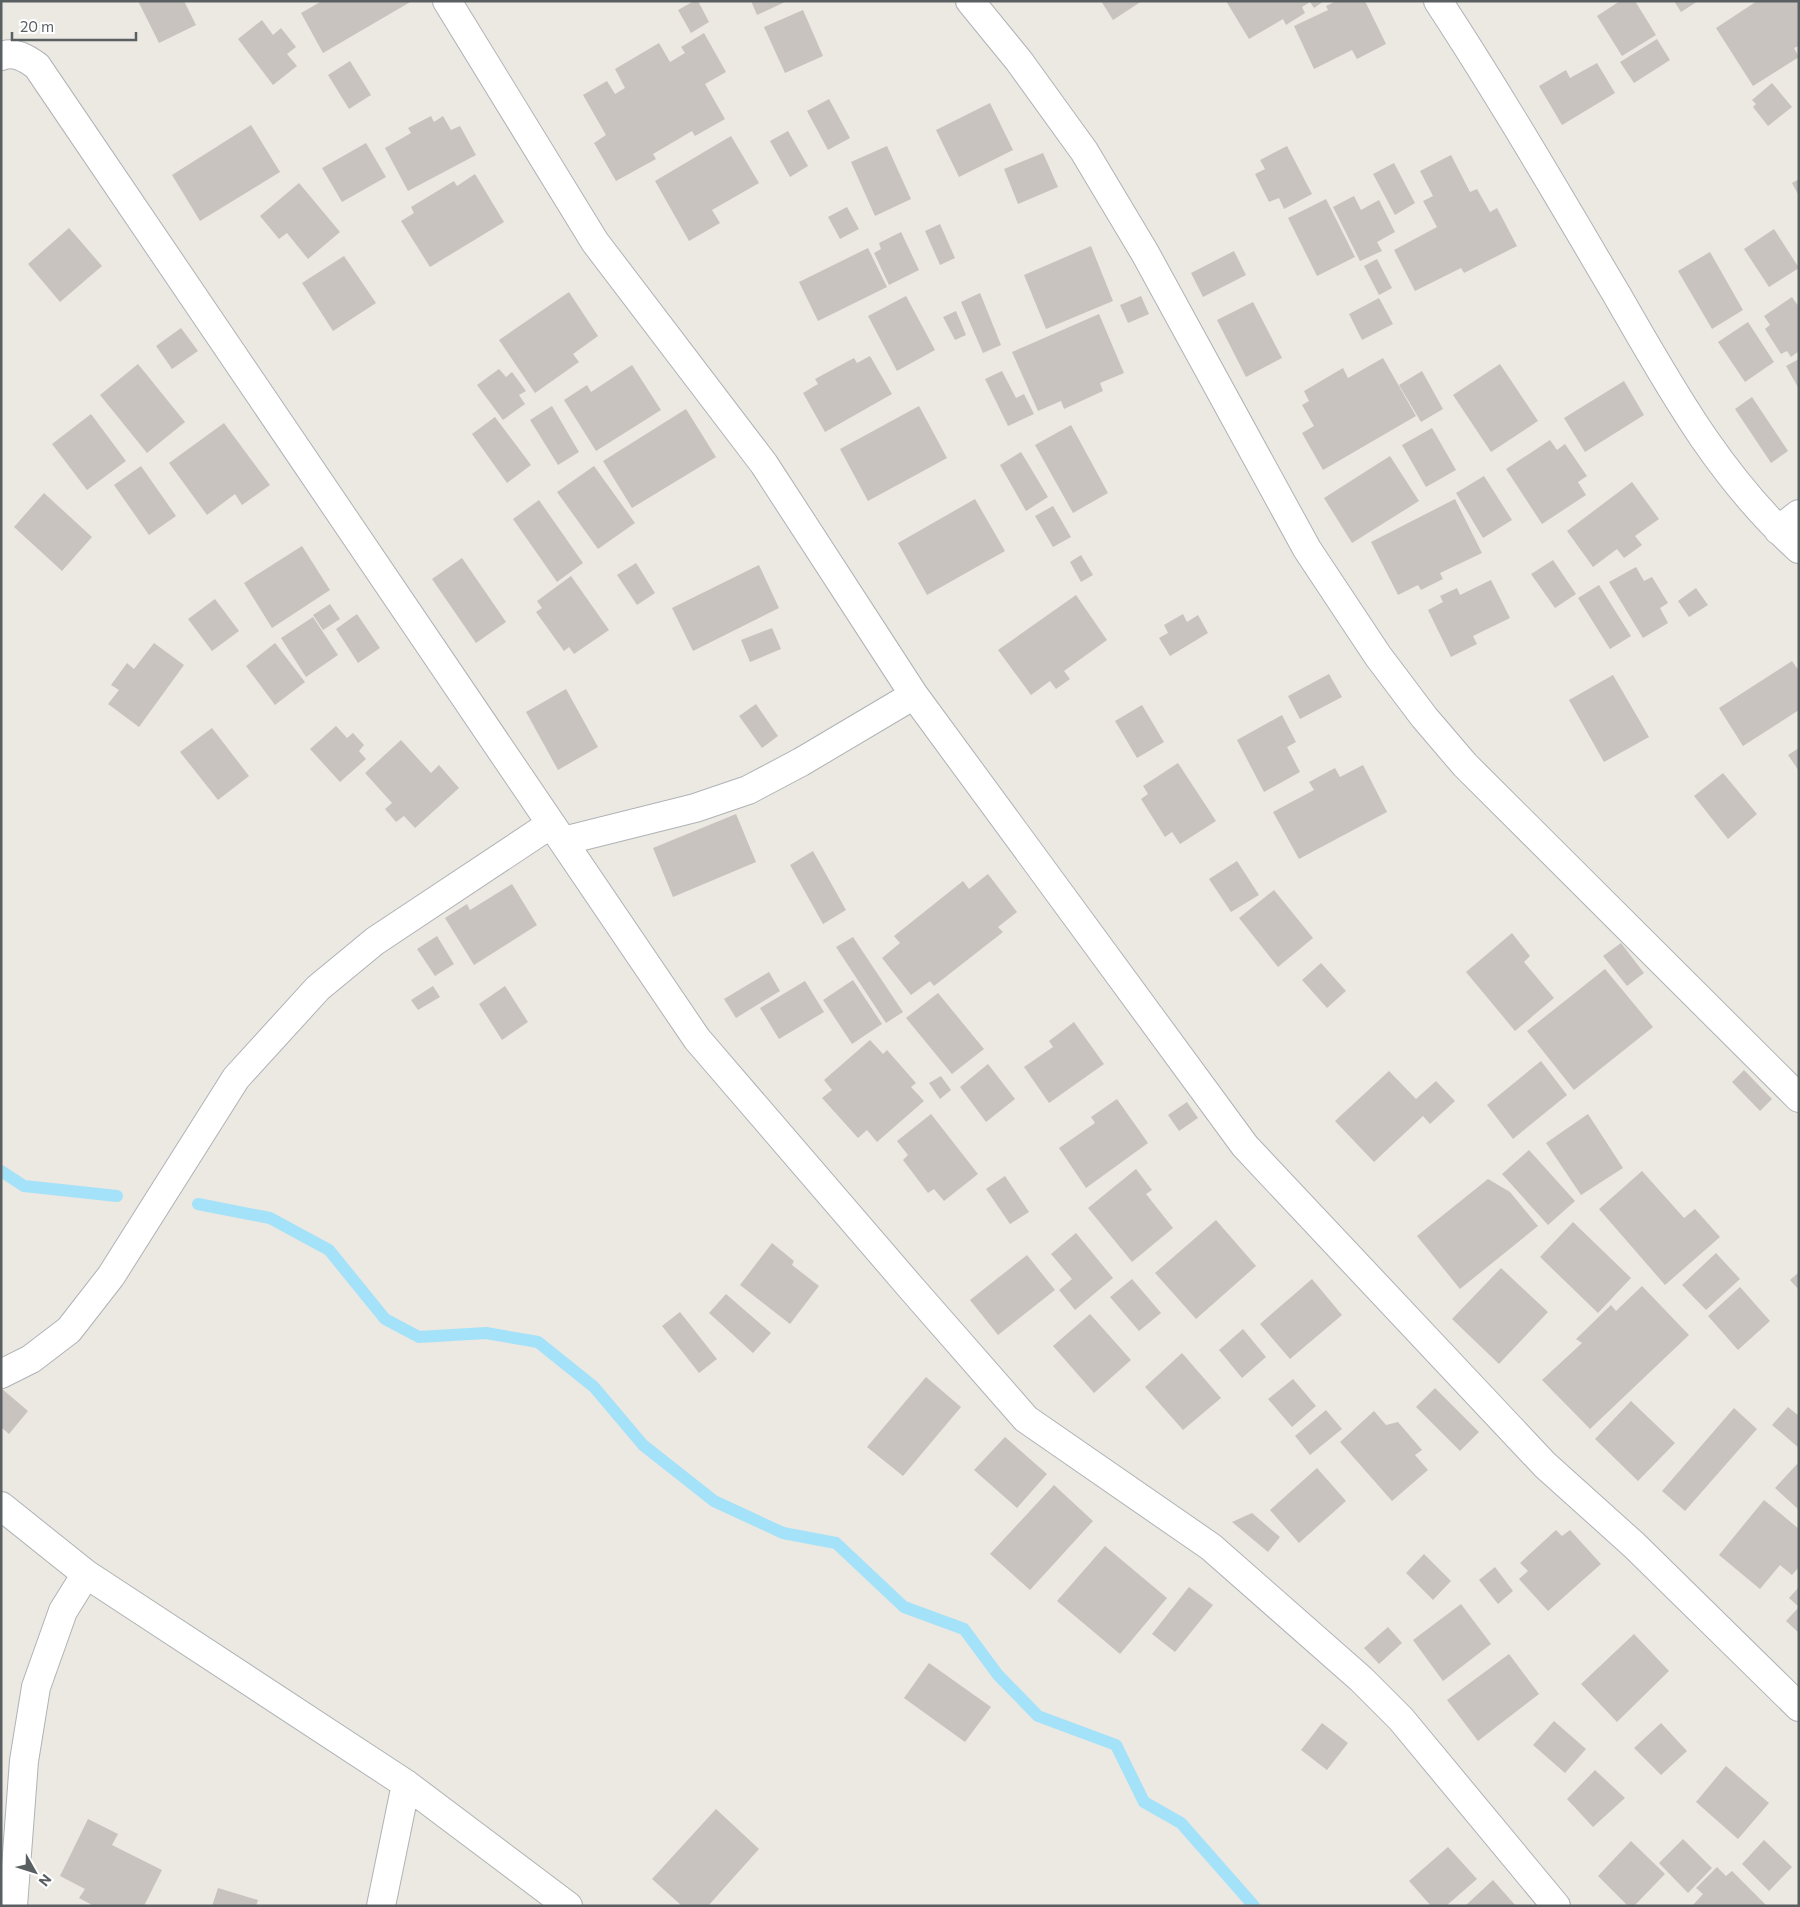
<svg xmlns="http://www.w3.org/2000/svg" width="1800" height="1907" font-family="Commissioner,sans-serif">
<style>
.lines{fill:none;stroke-linecap:round;stroke-linejoin:round}
.stream{stroke:#a4e2f9;stroke-width:12}
.building{fill:#c8c3bf}
.minor-casing{stroke:#afb3b6;stroke-width:30}
.minor{stroke:#fff;stroke-width:28}
</style>
<rect width="100%" height="100%" fill="#ece8e2"/>
<g class="lines">
<path class="stream" d="M1,1171l23,15 93,10
M198,1204l72,14 59,32 56,69 34,18 67,-4 52,9 56,45 49,58 71,56 69,32 53,10 68,64 60,22 34,46 40,41 78,29 28,57 37,21 73,83"/>
</g>
<path class="building" d="M138,1h46l12,24 -37,18z
M322,1h90l-89,52 -22,-40z
M694,1h4l11,21 -18,11 -13,-23z
M751,1h36l-30,14z
M1101,1h41l-29,19z
M1226,1h98l-10,7 -4,-6 -8,5 3,6 -19,12 -3,-6 -34,20z
M1336,1h29l21,43 -29,15 -5,-9 -38,19 -20,-43 34,-16 -2,-4z
M1620,1h15l21,34 -34,21 -25,-40z
M1674,1h24l-17,11z
M1757,1h42v45l-5,2 5,9 -46,29 -37,-58z
M803,10l20,46 -38,17 -21,-46z
M262,20l11,15 8,-7 15,19 -9,7 10,12 -24,19 -35,-46z
M704,33l22,39 -21,12 20,35 -30,17 -3,-5 -39,23 3,5 -40,22 -22,-38 12,-8 -23,-40 24,-14 8,13 10,-6 -10,-19 44,-26 11,19 15,-9 -4,-6z
M1657,39l13,21 -36,23 -14,-21z
M350,61l21,34 -22,14 -21,-34z
M1597,63l18,30 -53,32 -23,-39 27,-16 4,8z
M1772,83l20,24 -24,19 -15,-19 3,-3 -4,-4z
M829,99l21,39 -22,12 -21,-39z
M990,103l23,47 -54,27 -23,-47z
M431,116l3,6 9,-6 8,14 9,-4 16,29 -68,36 -23,-43 26,-15 -3,-5z
M251,125l29,47 -80,49 -28,-46z
M788,131l20,35 -18,11 -20,-36z
M731,136l28,47 -47,27 8,13 -31,18 -34,-60z
M366,143l20,34 -44,25 -20,-34z
M887,146l24,53 -36,17 -24,-54z
M1287,146l25,48 -28,15 -5,-11 -10,4 -14,-28 10,-5 -5,-9z
M1043,153l15,34 -40,17 -14,-35z
M1451,155l19,37 7,-3 13,23 7,-4 20,38 -53,27 -3,-5 -46,23 -21,-41 43,-23 -14,-26 10,-5 -13,-25z
M1394,163l21,40 -20,12 -22,-41z
M475,174l29,48 -74,45 -29,-46 13,-8 -3,-6 43,-26 3,5z
M1799,179v17l-7,-13z
M299,183l41,49 -32,27 -21,-26 -8,6 -19,-23z
M1354,196l7,14 18,-10 16,32 -18,10 5,9 -22,10 -27,-54z
M1326,199l29,58 -38,19 -29,-58z
M847,207l12,22 -19,10 -12,-22z
M940,224l15,34 -15,7 -15,-34z
M69,228l33,38 -42,36 -32,-38z
M1774,229l25,39 -30,19 -25,-38z
M901,232l18,38 -30,15 -15,-32 7,-4 -2,-6z
M1091,246l22,55 -67,28 -22,-54z
M868,248l19,39 -69,34 -19,-39z
M1234,251l12,24 -43,22 -12,-24z
M1710,252l33,58 -31,19 -34,-58z
M344,256l32,47 -43,28 -31,-48z
M1377,259l15,29 -13,7 -15,-29z
M569,292l29,44 -25,18 6,8 -44,31 -36,-53z
M980,293l21,52 -18,8 -22,-51z
M906,296l29,54 -38,21 -29,-55z
M1141,296l8,18 -21,9 -8,-18z
M1792,297l7,10v44l-8,6 -4,-6 -6,3 -16,-25 5,-4 -6,-9z
M1379,298l14,26 -31,16 -13,-26z
M1253,302l29,56 -36,19 -29,-57z
M956,311l10,24 -11,5 -12,-23z
M1099,314l25,59 -24,10 3,8 -39,18 -3,-8 -23,10 -26,-59z
M1748,322l26,40 -29,20 -27,-40z
M181,328l17,23 -26,18 -16,-23z
M870,356l22,38 -67,38 -22,-39 15,-9 -3,-5 39,-21 3,5z
M1383,358l33,58 -93,54 -21,-37 12,-7 -12,-21 7,-4 -5,-10 39,-23 5,10z
M1799,359v30l-13,-23z
M138,364l47,58 -38,31 -47,-58z
M1500,364l38,57 -47,31 -38,-57z
M632,365l29,45 -65,41 -32,-51 23,-15 4,7z
M499,369l7,8 6,-5 14,19 -7,4 6,9 -22,16 -26,-35z
M1002,371l14,27 8,-4 10,20 -26,12 -23,-47z
M1422,371l21,38 -22,13 -22,-37z
M1624,381l20,34 -59,37 -21,-34z
M1752,397l36,54 -17,12 -36,-54z
M552,406l27,46 -21,13 -28,-45z
M919,406l28,52 -79,43 -28,-52z
M686,409l30,48 -84,51 -29,-47z
M91,414l35,47 -39,29 -35,-46z
M495,417l36,48 -24,18 -35,-49z
M224,423l46,62 -28,20 -7,-11 -28,21 -38,-52z
M1071,425l37,68 -35,20 -38,-68z
M1432,428l24,42 -30,17 -24,-42z
M1550,440l7,10 8,-6 22,32 -9,6 8,13 -44,29 -36,-55z
M1021,452l27,45 -22,14 -26,-46z
M1390,456l29,45 -67,42 -28,-45z
M141,466l35,50 -27,19 -35,-50z
M594,466l41,57 -37,26 -41,-57z
M1484,476l28,44 -29,18 -27,-45z
M1632,482l27,37 -24,17 7,9 -18,13 -7,-9 -24,18 -26,-36z
M44,493l48,44 -30,34 -48,-44z
M975,499l30,52 -78,44 -29,-52z
M1455,499l27,54 -42,20 3,6 -22,11 -3,-5 -20,10 -27,-53z
M539,500l44,63 -26,19 -44,-63z
M1053,506l18,31 -18,10 -18,-31z
M302,546l28,44 -58,38 -28,-45z
M1081,555l12,20 -12,7 -11,-20z
M462,558l44,64 -30,21 -44,-64z
M1553,560l23,34 -21,14 -24,-34z
M636,563l19,30 -18,12 -20,-30z
M759,565l20,43 -86,43 -21,-43z
M1636,567l8,14 8,-4 16,26 -8,5 8,15 -25,15 -34,-56z
M571,576l38,54 -35,24 -5,-7 -5,4 -28,-39 6,-4 -5,-7z
M1491,580l19,38 -37,18 4,8 -26,13 -23,-47 15,-8 -3,-6 17,-8 3,7z
M1599,585l32,51 -21,13 -32,-51z
M1696,588l12,17 -19,12 -11,-16z
M1076,595l31,45 -43,31 6,8 -14,10 -6,-8 -19,14 -33,-45z
M215,599l24,32 -27,20 -24,-32z
M330,604l10,15 -17,11 -10,-15z
M357,614l23,34 -22,15 -22,-34z
M1183,614l4,8 11,-7 10,18 -38,23 -11,-18 9,-5 -4,-8z
M313,617l25,38 -32,22 -25,-39z
M772,628l9,21 -31,13 -9,-22z
M154,643l30,22 -45,62 -31,-23 11,-14 -8,-5 16,-22 7,6z
M275,643l30,39 -30,23 -29,-39z
M1792,661l7,10v39l-56,36 -24,-38z
M1329,674l13,23 -42,22 -12,-23z
M1613,675l36,62 -45,25 -35,-62z
M566,689l32,58 -40,23 -32,-58z
M756,704l22,32 -16,12 -23,-32z
M1142,705l22,37 -27,16 -22,-37z
M1282,715l14,27 -9,5 13,25 -36,20 -27,-52z
M336,726l11,12 6,-5 11,12 -5,6 7,8 -26,23 -30,-33z
M212,728l37,48 -31,24 -38,-48z
M401,740l30,33 8,-8 20,23 -44,40 -11,-12 -8,6 -11,-13 7,-6 -27,-30z
M1799,748v23l-11,-16z
M1178,763l38,58 -36,23 -8,-12 -7,5 -24,-38 7,-5 -5,-8z
M1363,765l24,47 -88,47 -26,-47 41,-22 -5,-8 26,-14 5,9z
M1723,773l34,41 -29,25 -34,-43z
M736,814l20,48 -83,35 -20,-49z
M813,851l33,59 -23,14 -33,-59z
M1237,861l22,34 -28,17 -22,-33z
M988,874l29,38 -19,15 5,5 -69,54 -4,-5 -19,14 -29,-37 18,-15 -6,-7 69,-55 6,8z
M512,884l25,41 -63,40 -29,-47 22,-14 3,6z
M1274,890l39,48 -35,29 -39,-49z
M1512,933l18,23 -6,6 30,36 -39,33 -49,-59z
M437,936l17,28 -19,12 -18,-27z
M853,937l50,75 -17,11 -50,-76z
M1621,943l23,30 -17,13 -24,-30z
M1321,963l25,28 -19,17 -25,-28z
M1605,969l48,58 -79,63 -47,-59z
M769,972l11,19 -44,27 -12,-19z
M853,980l29,44 -30,20 -29,-44z
M805,981l19,31 -45,27 -19,-31z
M433,986l7,11 -22,13 -7,-10z
M505,986l23,36 -26,18 -23,-36z
M938,993l46,56 -32,25 -46,-56z
M1074,1022l30,42 -55,39 -25,-36 29,-20 -4,-6z
M870,1040l13,14 4,-4 29,33 -5,4 13,14 -47,41 -10,-12 -9,8 -36,-40 10,-8 -8,-10z
M1541,1061l26,34 -54,44 -26,-34z
M988,1064l27,35 -29,23 -26,-35z
M1744,1070l28,29 -12,12 -28,-29z
M1389,1071l27,28 20,-18 19,20 -25,23 -7,-8 -49,46 -39,-41z
M941,1076l10,14 -11,9 -11,-16z
M1117,1099l31,44 -62,45 -27,-40 36,-25 -4,-6z
M1187,1102l11,16 -19,13 -11,-16z
M931,1114l47,60 -34,27 -10,-12 -6,4 -25,-33 5,-5 -11,-14z
M1588,1114l35,54 -42,27 -35,-52z
M1529,1150l46,51 -27,24 -46,-51z
M1136,1169l16,21 -6,4 27,34 -41,34 -44,-54z
M1642,1171l42,47 11,-9 25,28 -55,48 -66,-76z
M1005,1176l24,36 -19,12 -24,-35z
M1488,1179l22,13 28,34 -78,63 -43,-53z
M1216,1220l40,46 -60,53 -41,-46z
M1573,1222l58,56 -33,35 -58,-56z
M1076,1233l37,45 -38,32 -16,-20 13,-11 -21,-25z
M772,1243l22,18 -2,4 27,21 -29,38 -50,-39z
M1716,1253l24,26 -34,31 -24,-25z
M1027,1255l28,35 -57,45 -28,-35z
M1501,1268l47,44 -49,52 -47,-45z
M1799,1272v18l-9,-10z
M1132,1279l29,34 -22,18 -29,-34z
M1312,1279l30,36 -52,44 -30,-35z
M1642,1286l47,49 -99,94 -48,-49 40,-37 -6,-4 35,-34 5,6z
M1740,1287l30,34 -32,29 -30,-34z
M726,1294l45,39 -18,20 -44,-40z
M680,1312l37,47 -18,14 -37,-47z
M1090,1314l41,46 -37,33 -41,-47z
M1243,1329l23,28 -24,21 -23,-28z
M1182,1353l39,45 -38,32 -38,-43z
M926,1377l35,30 -58,69 -36,-29z
M1293,1379l23,27 -24,21 -24,-28z
M1,1388l27,23 -19,23 -8,-7z
M1435,1388l44,44 -19,19 -44,-44z
M1631,1401l44,42 -37,38 -43,-42z
M1788,1407l11,9v32l-27,-23z
M1734,1408l23,21 -72,82 -23,-20z
M1326,1410l16,19 -32,26 -15,-19z
M1374,1411l12,14 12,-3 24,28 -7,5 13,15 -36,31 -52,-59z
M1005,1437l42,37 -30,34 -43,-38z
M1797,1464l2,2v44l-24,-22z
M1317,1468l29,33 -47,42 -29,-33z
M1054,1485l39,36 -63,69 -40,-36z
M1764,1500l35,29v38l-7,8 -12,-10 -20,24 -41,-34z
M1252,1513l28,24 -12,15 -36,-30z
M1556,1530l6,6 8,-6 31,34 -53,47 -29,-32 9,-8 -8,-8z
M1105,1546l62,52 -47,56 -63,-53z
M1424,1554l27,27 -18,19 -27,-27z
M1495,1567l18,24 -15,13 -19,-24z
M1189,1587l24,18 -38,47 -23,-18z
M1799,1587v20l-10,-9z
M1461,1604l30,40 -48,37 -30,-41z
M1799,1607v26l-13,-12z
M1388,1627l14,16 -23,21 -15,-16z
M1634,1634l35,37 -52,51 -36,-38z
M1509,1654l30,40 -61,47 -31,-41z
M929,1663l62,44 -26,35 -61,-44z
M1554,1721l32,28 -21,24 -32,-28z
M1322,1723l26,20 -21,27 -26,-20z
M1661,1723l26,28 -26,24 -27,-27z
M1726,1766l43,37 -31,36 -42,-37z
M1595,1770l30,28 -32,29 -26,-28z
M716,1809l43,40 -51,57h-26l-30,-27z
M88,1819l30,15 -6,11 50,25 -18,36h-50l-15,-8 6,-9 -25,-13z
M1683,1839l29,29 -24,25 -29,-30z
M1764,1840l28,27 -23,24 -27,-27z
M1631,1841l34,33 -31,32h-6l-30,-30z
M1448,1847l29,32 -31,27h-15l-22,-25z
M1717,1867l9,9 6,-5 35,35h-75l11,-12 -7,-6z
M1493,1880l23,26h-51z
M218,1888l40,12 -2,6h-44z"/>
<g class="lines">
<g class="minor-casing">
<path id="minor" d="M447,1l148,241 169,222 150,231 331,451 300,319 89,80 165,162
M970,1l49,60 65,90 61,102 162,296 71,107 46,61 41,48 334,333
M1438,1c63,96 121,196 179,294 53,92 102,182 182,254
M1,56c14,-5 25,2 36,10l660,973 216,251 113,129 185,128 150,132 40,40 155,187
M1778,530l21,-16
M563,841l132,-33 53,-18 53,-28 113,-67
M1,1374l30,-15 38,-29 42,-54 125,-198 82,-90 57,-47 176,-117
M1,1506l85,68 320,210 162,122
M13,1906l11,-145 12,-74 27,-76 23,-37
M381,1906l25,-122"/>
</g>
<use href="#minor" class="minor"/>
</g>
<rect width="1800" height="1907" fill="none" stroke="#5a5f62" stroke-width="5"/>
<g transform="translate(35 1872) rotate(129)" stroke="#ffffff" stroke-width="4" paint-order="stroke">
<path d="M0-4L9 19L0 12L-9 19Z" fill="#5a5f62"/>
<text y="-8" font-size="14" font-weight="bold" text-anchor="middle" fill="#5a5f62">N</text>
</g>
<path d="M12 32v8h124v-8" fill="none" stroke="#5a5f62" stroke-width="2.5"/>
<text x="20" y="32" font-size="15" fill="#5a5f62" stroke="#ffffff" stroke-width="4" paint-order="stroke">20 m</text>
</svg>
